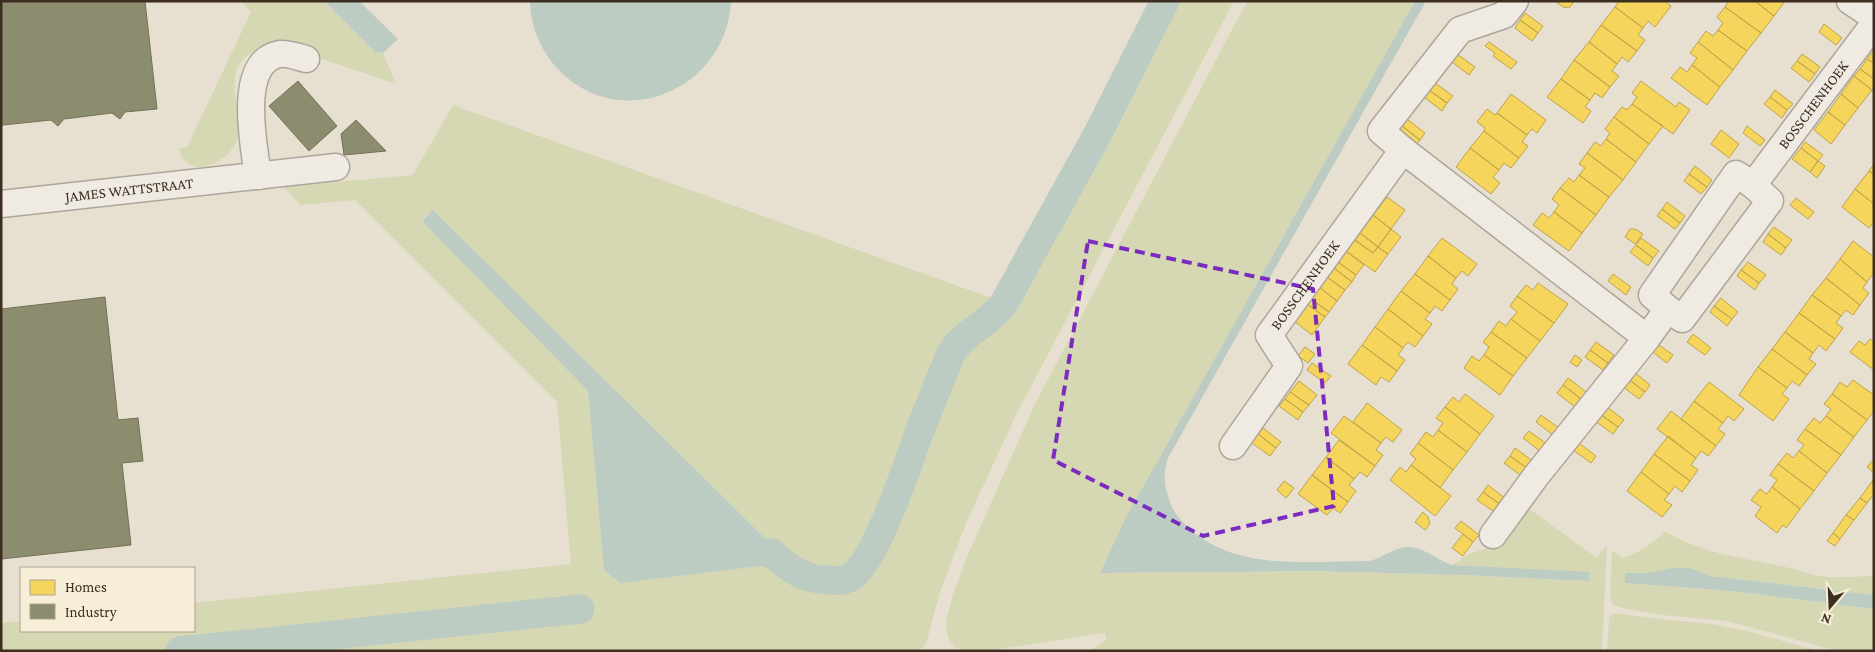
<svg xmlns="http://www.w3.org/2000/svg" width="1875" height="652" font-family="'Crimson Pro',serif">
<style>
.green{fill:#d6d7b3}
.water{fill:#bcccc2}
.homes{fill:#f6d55c;stroke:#bea34a}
.industry{fill:#8c8c6e;stroke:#747057}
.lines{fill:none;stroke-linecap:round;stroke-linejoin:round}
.canal{stroke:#bcccc2;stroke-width:29}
.minor-casing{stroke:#ada599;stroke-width:29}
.minor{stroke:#efebe3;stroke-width:26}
.marked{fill:none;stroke:#7b2cbf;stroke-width:4;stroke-dasharray:10 6;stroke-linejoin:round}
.labels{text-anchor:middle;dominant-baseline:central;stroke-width:5;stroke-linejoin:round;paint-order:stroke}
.street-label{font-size:15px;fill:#3d2e20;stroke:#f7eed8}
</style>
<rect width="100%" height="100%" fill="#e7e0d1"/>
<path class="green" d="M241,1h83l51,51 8,1 13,31 -109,-37c-17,-1 -34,0 -46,15 -16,22 3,52 -3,76 -7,25 -53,44 -59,10l8,-1 64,-135z
M1176,1h58l-218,414 -49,106 -27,71 -14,52 -7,7h-918v-28l20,-2v10h173v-28l377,-39 -14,-162 -202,-202 -54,5 -17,-18 129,-12 40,-70 544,195 -39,29 -23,32 -63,173 -8,16 -11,16 -7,7 -10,5h-12l-32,-16 -16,-13 -343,-339 -11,10 166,171 16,179 155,-4c16,1 25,10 39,16 8,4 17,5 26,6 33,3 44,-17 58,-42l69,-178 13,-20 33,-25 7,-10 126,-224z
M1247,1h168l-290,518 -25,54 212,-2 152,4 125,6v-8l-137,-8 15,-10 33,-12 28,-35 69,50 9,-12 1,1 -5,104h-512l16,-11 -1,-7 -118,18h-22l-10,-4 -7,-9 -2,-10 1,-10 6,-24 14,-37 67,-151z
M1665,531c36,22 69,25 110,34 17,3 35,10 52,12 16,1 31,-1 47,-1v19l-164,-19c-28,-10 -33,-8 -62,-3 -7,1 -16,0 -23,1v9l107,8 142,18v42h-36l-110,-30 -66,-6 -35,-6 -14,-4 -3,-8 2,-47 10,8c18,-6 30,-13 43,-27z
M1613,613l54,7 46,4 30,6 76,21h-212l2,-33z"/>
<path class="water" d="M324,1h35l39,38 -15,14 -8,-1z
M530,1h201c-2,52 -42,94 -93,99 -58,6 -107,-43 -108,-99z
M1415,1h11l-258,457c-5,15 -4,27 1,41 3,12 10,20 19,28 47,45 121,34 181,34 13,-3 20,-10 32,-13 19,-5 35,12 51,17l137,7v9l-125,-6 -152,-4 -212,2 25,-54z
M433,210l343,339 16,13 15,8 -8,12 -22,-12 -18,-4 -139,17 -16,-13 -16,-179 -166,-170z
M1674,568h15l21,8 164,19v14l-142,-18 -107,-8v-10h21z"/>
<path class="homes" d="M1555,1h16l2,2 -4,5 -6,-1z
M1619,1h45l7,5 -16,21 -7,-6 -5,7 -28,-21z
M1729,1h26l19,15 -13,17 -36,-26z
M1755,1h30l-11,15z
M1615,7l28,21 -5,7 7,5 -8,11 -36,-26z
M1725,7l36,26 -14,18 -29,-21 5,-7 -6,-6z
M1525,13l18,13 -5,7 -18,-13z
M1520,20l18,13 -6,8 -17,-13z
M1824,24l18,14 -6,7 -17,-13z
M1601,25l36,26 -9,11 -6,-5 -5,7 -28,-22z
M1718,30l29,21 -14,19 -35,-28 8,-11 7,5z
M1489,42l28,20 -6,7 -18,-13 2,-3 -10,-7z
M1589,42l28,22 -5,7 7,5 -9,11 -36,-27z
M1698,42l35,28 -13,17 -28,-22 5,-7 -7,-5z
M1874,50v13l-7,-4z
M1457,54l18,13 -6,8 -18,-14z
M1802,54l18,13 -5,7 -18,-13z
M1867,59l7,4v16l-14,-10z
M1574,60l36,27 -8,11 -7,-5 -5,7 -29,-21z
M1797,61l18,13 -6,8 -18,-14z
M1692,65l28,22 -13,18 -36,-27 9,-11 7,5z
M1860,69l14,10v8l-2,3 -18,-14z
M1854,76l18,14 -14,18 -17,-14z
M1561,79l29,21 -5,7 6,4 -8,12 -36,-26z
M1641,81l35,26 3,-5 11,8 -17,24 -41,-30 5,-7 -5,-4z
M1435,83l18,13 -6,7 -18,-13z
M1429,90l18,13 -5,8 -18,-14z
M1775,90l18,14 -6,6 -17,-13z
M1511,94l35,26 -9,13 -5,-4 -5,6 -30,-22z
M1841,94l17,14 -13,17 -17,-13z
M1770,97l17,13 -5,8 -18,-14z
M1632,104l31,22 -14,18 -35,-27 8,-10 5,3z
M1487,109l8,6 2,-2 30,22 -5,7 6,4 -9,12 -35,-27 1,-3 -8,-6z
M1828,112l17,13 -14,19 -17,-14z
M1614,117l35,27 -13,18 -30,-23 4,-6 -5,-4z
M1407,119l18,14 -5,7 -18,-14z
M1402,126l18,14 -5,6 -18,-13z
M1747,126l18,14 -5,6 -17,-13z
M1721,130l18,14 -10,14 -18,-14z
M1484,131l35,27 -8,10 -7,-5 -5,7 -29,-22z
M1606,139l30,23 -13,18 -36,-27 8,-11 6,4z
M1805,142l18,13 -5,6 -17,-13z
M1470,148l29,22 -6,7 7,6 -9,11 -35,-27z
M1801,148l17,13 -8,11 -18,-13z
M1587,153l36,27 -14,17 -30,-22 6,-7 -6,-4z
M1818,161l7,5 -8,12 -7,-6z
M1874,164v11l-5,-4z
M1695,166l17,14 -5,7 -18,-13z
M1869,171l5,4v29l-19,-15z
M1689,174l18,13 -6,7 -17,-13z
M1579,175l30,22 -13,18 -36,-27 9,-10 5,4z
M1560,188l36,27 -14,18 -28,-21 5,-7 -7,-6z
M1855,189l19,15v18l-5,6 -27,-21z
M1387,197l18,13 -14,19 -18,-14z
M1796,198l18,14 -6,7 -18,-14z
M1667,202l18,14 -5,7 -18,-14z
M1662,209l18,14 -5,6 -18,-13z
M1554,212l28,21 -13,18 -36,-26 9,-12 7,5z
M1373,215l18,14 -13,18 -18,-14z
M1774,227l18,13 -6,8 -18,-14z
M1391,229l10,8 -13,17 -10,-7z
M1630,229h5l8,5 -8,10 -10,-7z
M1360,233l18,14 -5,6 -18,-13z
M1768,234l18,14 -5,7 -18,-13z
M1442,238l35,26 -9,12 -6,-5 -6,7 -28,-22z
M1641,238l18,13 -6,7 -17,-13z
M1355,240l18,13 5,-6 10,7 -13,18 -29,-21z
M1853,241l21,16v19l-2,-1 -5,7 -27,-23z
M1636,245l17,13 -5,8 -18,-14z
M1346,251l18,14 -8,10 -18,-13z
M1428,256l28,22 -4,6 6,5 -8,11 -35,-26z
M1840,259l27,23 -4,6 6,5 -9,12 -34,-27z
M1338,262l18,13 -4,7 -18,-14z
M1748,262l18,13 -7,8 -18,-13z
M1334,268l18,14 -7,8 -18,-13z
M1741,270l18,13 -4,7 -18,-14z
M1415,274l35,26 -8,11 -7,-5 -5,7 -29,-22z
M1613,274l18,13 -5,8 -18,-14z
M1327,277l18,13 -8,11 -18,-14z
M1826,278l34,27 -7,10 -7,-5 -5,6 -29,-21z
M1538,283l30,21 -14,19 -37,-27 9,-11 7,5z
M1319,287l18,14 -8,11 -18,-13z
M1401,291l29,22 -5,6 7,5 -9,12 -35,-27z
M1812,295l29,21 -5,7 7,5 -8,11 -36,-26z
M1517,296l37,27 -14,18 -29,-22 6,-7 -7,-6z
M1721,298l17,14 -6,7 -18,-13z
M1311,299l18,13 -4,5 -18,-13z
M1307,304l18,13 -13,18 -18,-14z
M1714,306l18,13 -5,7 -17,-14z
M1388,309l35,27 -8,11 -7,-5 -5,6 -28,-21z
M1799,313l36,26 -9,12 -7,-6 -6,8 -28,-21z
M1511,319l29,22 -13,17 -36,-26 8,-11 7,5z
M1375,327l28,21 -5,7 7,5 -8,11 -35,-26z
M1491,332l36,26 -14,18 -29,-21 5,-8 -6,-5z
M1785,332l28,21 -4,6 7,5 -9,11 -35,-26z
M1693,334l18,14 -6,7 -18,-13z
M1870,339l4,3v28l-24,-18 9,-11 6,4z
M1596,342l18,13 -6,8 -18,-13z
M1655,342l18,13 -6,8 -18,-14z
M1362,345l35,26 -8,11 -8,-5 -5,8 -28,-21z
M1305,347l10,7 -7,9 -10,-7z
M1772,349l35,26 -8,11 -7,-5 -5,7 -29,-21z
M1590,350l18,13 -5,7 -18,-13z
M1484,355l29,21 -13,19 -36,-27 8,-12 7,5z
M1575,355l7,5 -5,7 -7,-5z
M1312,363l19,13 -6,7 -18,-13z
M1758,367l29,21 -5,6 7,5 -16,22 -34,-26z
M1633,371l17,14 -5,7 -18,-14z
M1568,378l18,14 -5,7 -18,-14z
M1627,378l18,14 -6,7 -17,-13z
M1853,380l21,15v16l-7,9 -35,-26 8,-12 7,5z
M1299,381l18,14 -8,10 -19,-13z
M1709,382l35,27 -10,12 -6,-5 -5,7 -29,-22z
M1563,385l18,14 -6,8 -18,-14z
M1290,392l19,13 -6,7 -18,-13z
M1465,394l29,22 -14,18 -35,-27 8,-10 6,5z
M1832,394l35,26 -13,17 -28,-21 5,-7 -7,-5z
M1285,399l18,13 -5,8 -19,-14z
M1694,401l29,22 -5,6 7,5 -9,12 -35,-27z
M1367,403l35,27 -9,12 -7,-5 -5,6 -28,-21z
M1606,406l18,14 -6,7 -18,-13z
M1445,407l35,27 -13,18 -29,-22 5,-7 -7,-5z
M1671,411l45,35 -8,10 -7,-5 -5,7 -39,-29z
M1600,414l18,13 -5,7 -18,-13z
M1541,415l18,13 -6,7 -17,-13z
M1344,416l37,27 -5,7 7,5 -8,11 -44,-33z
M1826,416l28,21 -13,18 -36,-26 9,-11 6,5z
M1263,428l18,14 -5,6 -18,-14z
M1805,429l36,26 -14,18 -28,-22 5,-6 -7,-5z
M1438,430l29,22 -14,18 -35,-27 8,-11 7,5z
M1529,431l18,13 -6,8 -18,-14z
M1258,434l18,14 -6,8 -18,-13z
M1668,436l28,22 -5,7 7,5 -8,11 -36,-27z
M1339,440l36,26 -8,11 -7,-5 -6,7 -28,-22z
M1418,443l35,27 -13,18 -29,-23 5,-6 -6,-5z
M1579,443l17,13 -5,7 -18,-13z
M1515,448l19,14 -6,7 -18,-13z
M1799,451l28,22 -13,18 -36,-27 9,-11 6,5z
M1654,454l36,27 -8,11 -7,-6 -6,8 -28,-22z
M1510,456l18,13 -5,8 -19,-14z
M1326,457l28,22 -5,6 7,6 -8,11 -36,-27z
M1874,459v14l-7,-6z
M1778,464l36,27 -14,18 -28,-22 5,-7 -7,-5z
M1411,465l40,31 -16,20 -45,-36 10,-13 6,5z
M1641,472l28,22 -5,6 8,5 -10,12 -35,-26z
M1312,475l36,27 -8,11 -7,-5 -6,7 -29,-21z
M1873,480l1,14 -7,9 -7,-5z
M1284,481l10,7 -8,10 -9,-8z
M1488,485l18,14 -5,6 -18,-13z
M1772,487l28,22 -14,19 -3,-3 -6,8 -22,-17 6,-9 -10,-7 9,-11 7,5z
M1483,492l18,13 -5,8 -19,-13z
M1860,498l7,5 -13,17 -8,-5z
M1423,512l5,5 2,7 -5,6 -10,-8z
M1846,515l8,5 -14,19 -7,-6z
M1461,521l18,14 -6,7 -18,-14z
M1833,533l7,6 -5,7 -8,-5z
M1463,534l10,8 -10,14 -11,-8z"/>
<path class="industry" d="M1,1h144l12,108 -32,3 -5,7 -8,-6 -48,6 -6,7 -7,-6 -48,5 -2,2z
M298,81l39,45 -28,25 -40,-45z
M356,120l30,31 -42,4 -3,-21z
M105,297l13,123 20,-2 5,43 -21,2 9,82 -130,14v-250z"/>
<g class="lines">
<path class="canal" d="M772,553c17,16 33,27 57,27 7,1 15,1 22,-3 25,-16 57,-113 68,-144 10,-26 21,-52 31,-78 12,-22 37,-30 53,-50l93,-168 69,-136
M180,651l400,-42"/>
<g class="minor-casing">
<g id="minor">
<path d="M1850,1l24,16"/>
<path d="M1403,150l244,188"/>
<path d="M258,176c-4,-30 -22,-115 22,-122 8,-1 18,3 26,5"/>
<path id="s1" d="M1,204l335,-37"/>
<path d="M1668,309l14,10 88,-118 -17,-16"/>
<path id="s2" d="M1233,446l56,-80 -20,-31 134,-185 -22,-19 79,-101 44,-15 11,-14"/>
<path id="s3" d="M1493,535l43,-59 111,-138 21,-29 -16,-14 84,-121 17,11 121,-161"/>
</g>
</g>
<use href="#minor" class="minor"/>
</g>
<path class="marked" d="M1088,241l225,48 21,217 -131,30 -150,-76z"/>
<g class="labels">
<g class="street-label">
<text stroke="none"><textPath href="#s3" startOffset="575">BOSSCHENHOEK</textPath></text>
<text stroke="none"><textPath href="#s1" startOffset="129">JAMES WATTSTRAAT</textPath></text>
<text stroke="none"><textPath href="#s2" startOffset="196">BOSSCHENHOEK</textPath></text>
</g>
</g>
<rect width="1875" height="652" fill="none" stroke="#3d2e20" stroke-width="5"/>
<rect x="20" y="567" width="175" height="65" fill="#f7eed8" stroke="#ada18e"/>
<rect x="30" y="580" width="25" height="15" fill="#f6d55c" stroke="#ada18e"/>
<text x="65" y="592" font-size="15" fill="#3d2e20">Homes</text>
<rect x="30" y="604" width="25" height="15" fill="#8c8c6e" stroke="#ada18e"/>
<text x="65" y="617" font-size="15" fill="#3d2e20">Industry</text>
<g transform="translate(1830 607) rotate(199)" stroke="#f7eed8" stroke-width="4" paint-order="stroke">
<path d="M0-4L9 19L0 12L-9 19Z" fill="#3d2e20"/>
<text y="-8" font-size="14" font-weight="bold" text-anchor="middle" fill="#3d2e20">N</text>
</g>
</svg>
